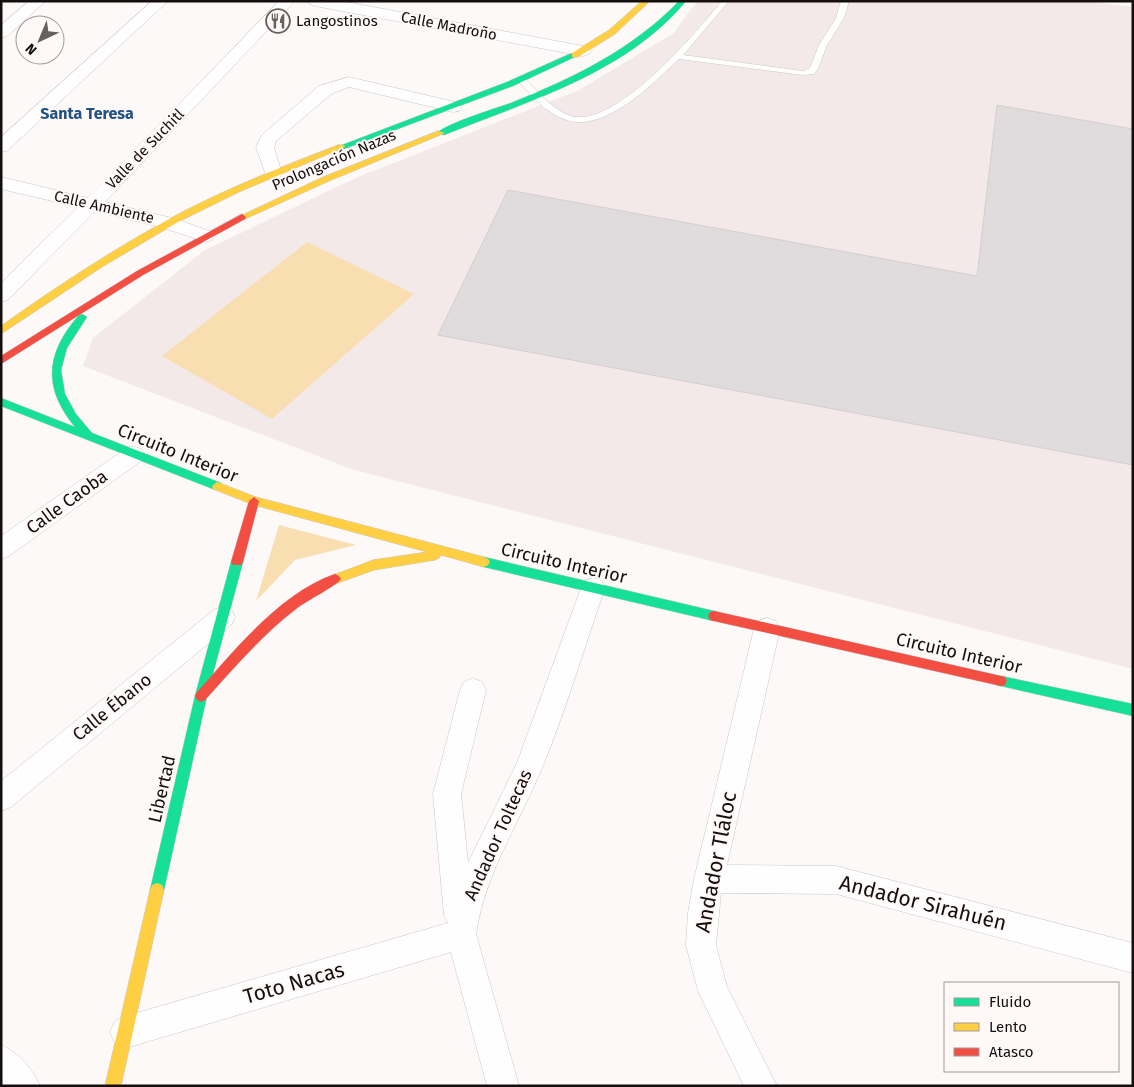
<svg xmlns="http://www.w3.org/2000/svg" width="1134" height="1087" font-family="'Fira Sans',sans-serif">
<style>
.built{fill:#f3e9e8}
.green{fill:#f9deb2}
.building{fill:#e0dbdc;stroke:#d3cecf}
.lines{fill:none;stroke-linecap:round;stroke-linejoin:round}
.lane-casing{stroke:#cac5c5;stroke-width:1}
.street-casing{stroke:#cac5c5;stroke-width:1}
.fast-casing{stroke:#cac5c5;stroke-width:1}
.slow-casing{stroke:#cac5c5;stroke-width:1}
.jam-casing{stroke:#cac5c5;stroke-width:1}
.lane{fill:#fffefe;fill-rule:evenodd}
.street{fill:#fffefe;fill-rule:evenodd}
.fast{fill:#16e098;fill-rule:evenodd}
.slow{fill:#ffcf43;fill-rule:evenodd}
.jam{fill:#f24e42;fill-rule:evenodd}
.labels{text-anchor:middle;dominant-baseline:central;stroke-width:4;stroke-linejoin:round;paint-order:stroke}
.far-poi-label{font-size:15px;fill:#140e0e;stroke:#fff8f7;text-anchor:start}
.far-street-label{font-size:15px;fill:#140e0e;stroke:#fff8f7}
.far-neighbourhood-label{font-size:16px;font-weight:bold;fill:#205285;stroke:#fff8f7}
.street-label{font-size:18px;fill:#140e0e;stroke:#fff8f7}
.near-street-label{font-size:21px;fill:#140e0e;stroke:#fff8f7}
</style>
<rect width="100%" height="100%" fill="#fdf9f9"/>
<path class="built" d="M697,1h389l47,6v662l-779,-199 -271,-104 10,-28 112,-88 153,-73 221,-87 95,-57z"/>
<path class="green" d="M307,242l107,52 -142,125 -110,-63z
M279,525l77,20 -61,15 -39,41z"/>
<path class="building" d="M997,105l136,24v336l-695,-130 70,-145 469,86z"/>
<g class="lines">
<g class="lane-casing">
<path id="lane" d="M722,1h7l-46,54 120,16 7,-3 9,-23 17,-27 5,-17h8l-5,17 -17,27 -9,24 -4,5 -11,1 -124,-16c-24,23 -67,66 -103,63 -23,-2 -45,-25 -58,-42l7,-2c11,13 33,37 51,39 44,5 120,-84 146,-116z"/>
</g>
<g class="street-casing">
<path id="street" d="M29,1h17l-39,35 -6,2v-13z
M152,1h16l-161,150 -6,1v-15z
M279,1h16l-190,201 71,17 36,13 2,4 -2,4 -7,2 -41,-14 -69,-17 -87,89 -7,2v-19l77,-76 -77,-18v-12l87,21z
M308,1h33l242,45 6,2 2,3 -2,3 -6,2 -268,-50 -5,-2z
M349,77l110,26 2,4 -2,4 -6,1 -104,-25 -18,7 -55,47 -2,6 8,27 -3,4 -6,1 -6,-1 -11,-31 6,-12 57,-49z
M133,446l8,3 3,6 -3,6 -132,95 -8,3v-23l124,-87z
M593,578l9,3 3,7c-21,60 -39,122 -63,180 -23,56 -57,105 -66,166l43,152h-32l-36,-134 -325,96 -11,-5 -5,-11 5,-11 11,-5 322,-93 -4,-8 -11,-121 27,-104 4,-8 9,-4 9,4 4,8 -25,104 7,69 49,-100 64,-175 3,-7z
M223,606l9,4 3,7 -3,7 -221,183 -10,4v-30l213,-171z
M767,618l9,3 4,8 -53,236 109,1 297,77v30l-297,-79 -115,-1 -5,52 11,42 50,99h-33l-46,-95 -12,-46 2,-32 6,-34 60,-250 4,-8z
M1,1045c17,7 32,24 39,41h-38z"/>
</g>
<g class="fast-casing">
<path id="fast" d="M679,1h7c-59,72 -158,100 -242,134l-7,-2c11,-10 57,-24 74,-30 62,-25 121,-53 168,-102z
M572,53l7,2 -66,31 -169,63h-6l-1,-2 170,-65z
M82,314l5,3 -20,31 -6,22 4,24 11,20 16,19 129,50 1,3 -1,3h-8l-212,-83v-8l74,29c-33,-40 -29,-74 4,-112z
M237,557l4,2 2,3 -36,134 -43,194 -2,5 -5,2 -5,-2 -2,-5 45,-194 36,-134 2,-3z
M484,557l230,54 4,1 2,4 -2,4 -4,1 -230,-54 -4,-2 -2,-3 2,-3z
M1001,676l132,28v12l-132,-30 -4,-1 -2,-4 2,-4z"/>
</g>
<g class="slow-casing">
<path id="slow" d="M642,1h8l-35,33 -37,23h-6v-4l37,-23z
M438,131l7,2 -116,48 -84,38 -3,1 -4,-3 85,-40z
M338,145h6l1,2 -106,45 -61,30 -76,45 -101,67v-8c55,-39 111,-76 170,-108 54,-29 110,-51 167,-73z
M217,482l39,15 228,60 4,2 2,3 -2,3 -4,2 -43,-12 -2,3 -4,2 -61,10 -39,14 -4,-2 -2,-3 2,-3 42,-16 54,-8 -173,-47 -41,-16 -1,-3z
M157,883l5,2 2,5 -43,196h-16l45,-196 2,-5z"/>
</g>
<g class="jam-casing">
<path id="jam" d="M242,214l4,3 -1,2 -102,56 -142,89v-8l136,-85z
M254,497l5,4 -16,61 -2,3h-8l-2,-3 18,-61z
M335,574l4,2 2,3c-3,6 -37,23 -45,30 -34,26 -62,59 -91,91l-4,2 -4,-2 -2,-4 2,-4c38,-42 83,-99 138,-118z
M714,611l287,65 4,1 2,4 -2,4 -4,1 -287,-65 -4,-1 -2,-4 2,-4z"/>
</g>
<use href="#lane" class="lane"/>
<use href="#street" class="street"/>
<use href="#fast" class="fast"/>
<use href="#slow" class="slow"/>
<use href="#jam" class="jam"/>
</g>
<defs>
<g id="restaurant-ring" transform="scale(1.25)"><circle r="9.5" fill="#fff8f7" stroke="#666060" stroke-width="1.5"/><path d="M-5-6h1v4h1v-4h1v4h1v-4h1v5L-1.5 .5V6h-2V.5L-5-1ZM5-6V6H3V1.5H1.5Q1.5-4 5-6Z" fill="#666060"/></g>
</defs>
<g fill-rule="evenodd">
<use href="#restaurant-ring" x="278" y="21"/>
</g>
<g class="labels">
<g class="far-poi-label">
<text x="296" y="21">Langostinos</text>
</g>
<g class="far-street-label">
<text transform="translate(449 26) rotate(11)">Calle Madroño</text>
<text transform="translate(145 149) rotate(-46)">Valle de Suchitl</text>
<text transform="translate(334 160) rotate(-23)">Prolongación Nazas</text>
<text transform="translate(104 207) rotate(13)">Calle Ambiente</text>
</g>
<g class="far-neighbourhood-label">
<text x="87" y="113">Santa Teresa</text>
</g>
<g class="street-label">
<text transform="translate(178 453) rotate(22)">Circuito Interior</text>
<text transform="translate(67 502) rotate(-36)">Calle Caoba</text>
<text transform="translate(564 563) rotate(13)">Circuito Interior</text>
<text transform="translate(959 653) rotate(13)">Circuito Interior</text>
<text transform="translate(112 707) rotate(-39)">Calle Ébano</text>
<text transform="translate(162 789) rotate(-77)">Libertad</text>
<text transform="translate(498 835) rotate(-66)">Andador Toltecas</text>
</g>
<g class="near-street-label">
<text transform="translate(716 862) rotate(-79)">Andador Tláloc</text>
<text transform="translate(923 903) rotate(14)">Andador Sirahuén</text>
<text transform="translate(294 983) rotate(-16)">Toto Nacas</text>
</g>
</g>
<rect width="1134" height="1087" fill="none" stroke="#140e0e" stroke-width="5"/>
<rect x="944" y="982" width="175" height="90" fill="#fff8f7" stroke="#a19a9a"/>
<rect x="954" y="998" width="25" height="8" fill="#16e098" stroke="#a19a9a"/>
<text x="989" y="1007" font-size="15" fill="#140e0e">Fluido</text>
<rect x="954" y="1023" width="25" height="8" fill="#ffcf43" stroke="#a19a9a"/>
<text x="989" y="1032" font-size="15" fill="#140e0e">Lento</text>
<rect x="954" y="1048" width="25" height="8" fill="#f24e42" stroke="#a19a9a"/>
<text x="989" y="1057" font-size="15" fill="#140e0e">Atasco</text>
<g transform="translate(40 40) rotate(224)"><circle r="24" fill="#fff8f7" stroke="#a19a9a"/>
<path d="M0-4L9 19L0 12L-9 19Z" fill="#666060"/>
<text y="-8" font-size="14" font-weight="bold" text-anchor="middle" fill="#140e0e">N</text>
</g>
</svg>
